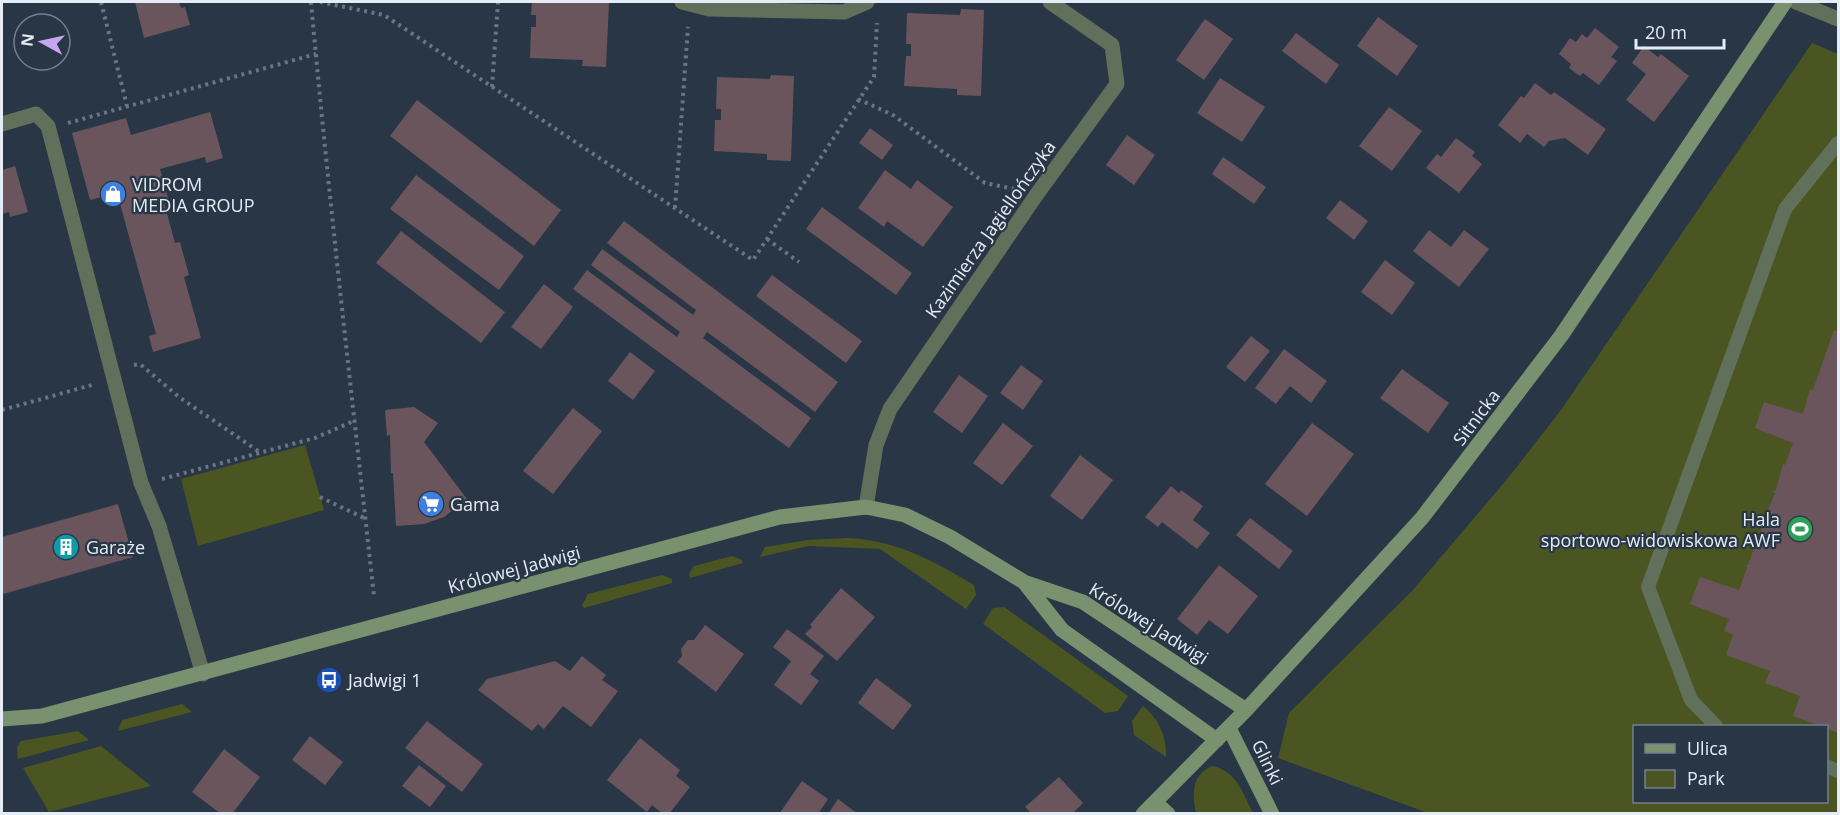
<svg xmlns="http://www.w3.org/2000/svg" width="1840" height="815" font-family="'Open Sans',sans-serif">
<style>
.green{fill:#4b5522;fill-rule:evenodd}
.building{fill:#6b555d}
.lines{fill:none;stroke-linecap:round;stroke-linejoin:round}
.path{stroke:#697582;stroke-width:4;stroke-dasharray:3 4.5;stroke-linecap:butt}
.lane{stroke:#61705b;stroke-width:14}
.street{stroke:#61705b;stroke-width:15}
.secondary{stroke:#79916f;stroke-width:15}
.labels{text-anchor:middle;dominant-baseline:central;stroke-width:4.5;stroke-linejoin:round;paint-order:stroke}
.poi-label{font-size:18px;fill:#e4ecf6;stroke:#293645;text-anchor:start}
.street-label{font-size:18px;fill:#e4ecf6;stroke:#293645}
</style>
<rect width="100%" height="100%" fill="#293645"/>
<path class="green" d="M1812,43l26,11v759h-410l-150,-55 11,-45 124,-123 95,-112 53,-68zM1634,726h192v76h-192z
M305,445l19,65 -126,36 -17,-67z
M847,538c49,2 85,22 127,47l2,10 -10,14 -86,-60 -72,-3 -48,11 5,-10 43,-7z
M732,556l10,4 1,3 -53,15 -1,-4 5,-8z
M662,575l10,4v4l-88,25 -2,-3 6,-11z
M1004,607l124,89 -10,15 -13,2 -122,-89 10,-16z
M182,704l10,8 -74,19 4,-11z
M1143,706c16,13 24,31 23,51l-32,-22 -2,-14z
M78,731l11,9 -71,19 -1,-12 4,-6z
M101,746l50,40 -102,26 -26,-44z
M1212,766c25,5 30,26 41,47h-57c-4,-18 -5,-38 16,-47z"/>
<path class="building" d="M135,2h44l2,6 4,-1 5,18 -46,13z
M532,2h77l-3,65 -24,-1 1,-6 -53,-2 1,-31h5v-12h-5z
M961,9l23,1 -3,86 -24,-1v-6l-53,-3 2,-30h5v-12h-5l1,-31 53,2z
M1378,17l40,29 -21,30 -40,-30z
M1205,19l28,20 -29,41 -28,-20z
M1595,28l24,19 -8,10 6,4 -18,24 -16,-12 -3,3 -11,-8 2,-4 -12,-10 11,-16 6,4 6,-8 5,4z
M1296,33l43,32 -13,19 -44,-33z
M1644,46l14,11 3,-3 28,22 -35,46 -28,-22 20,-26 -14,-11z
M771,75l23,1 -3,85 -24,-1v-6l-53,-3 1,-31h6v-11h-5l1,-32 53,2z
M1220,78l45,29 -23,35 -45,-29z
M1535,83l16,12 3,-3 52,37 -18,26 -23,-17 -16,3 -5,6 -17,-13 -7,9 -22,-18 23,-29 3,2z
M417,100l144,110 -27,36 -144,-110z
M1389,107l33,24 -30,40 -33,-25z
M210,112l13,46 -17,5 -1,-6 -45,12 8,29 -5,1 12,44 5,-1 9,33 -5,2 17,61 -48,14 -4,-16 7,-2 -39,-141 -27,7 -18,-67 54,-15 5,17z
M870,128l23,17 -11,15 -23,-17z
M1127,135l28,20 -21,30 -28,-20z
M1456,138l19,14 -3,4 10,8 -23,29 -33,-25 11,-14 4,3z
M1223,157l43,30 -12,17 -42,-30z
M15,166l13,46 -18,5 -1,-5 -7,2v-44z
M885,170l26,19 6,-9 36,27 -30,40 -36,-26 -3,6 -26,-19z
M416,175l108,81 -25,34 -109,-81z
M1340,200l28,21 -14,19 -28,-22z
M822,207l90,66 -16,22 -90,-66z
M624,221l214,161 -23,30 -108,-80 -4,6 108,80 -22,30 -216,-159 14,-19 90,67 3,-5 -89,-67 11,-16 91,66 3,-5 -89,-67z
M1429,230l22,17 13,-17 25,19 -30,38 -46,-36z
M401,231l104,81 -24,31 -105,-80z
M1385,260l30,23 -23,32 -31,-23z
M772,275l90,66 -16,22 -90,-67z
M544,284l29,23 -32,42 -30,-22z
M1834,330l4,2v401l-45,-17 7,-20 -35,-13 5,-12 -44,-16 7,-20 -9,-4 5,-12 -39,-15 10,-27 39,13 8,-22 -1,-3h2l8,-22 -1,-4 2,1 9,-22 -3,-1 3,-2 9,-22 -3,-1 4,-2 7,-26 2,1 8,-22 -38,-15 9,-26 39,12 7,-25 3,1z
M1251,336l19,15 -25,31 -19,-15z
M1284,349l43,32 -16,22 -21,-17 -14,18 -21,-16z
M630,352l25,19 -22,29 -25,-19z
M1021,365l22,16 -20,29 -23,-17z
M1402,369l47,34 -21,30 -48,-35z
M959,375l29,21 -26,37 -29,-21z
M414,407l24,16 -14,19 43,57 -23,18 -20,7 -28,2 -3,-53h-2l-1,-38 -3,1 -2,-26z
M573,408l29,23 -49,63 -30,-23z
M1003,423l30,23 -31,39 -29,-22z
M1312,423l42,31 -47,62 -42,-32z
M1080,455l33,25 -31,40 -32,-24z
M1171,486l8,7 2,-3 22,16 -10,14 17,13 -13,16 -35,-27 -4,5 -13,-10z
M118,504l15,53 -130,37 -1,-57z
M1250,518l43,33 -14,18 -43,-34z
M1219,565l39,31 -30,38 -19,-14 -12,15 -20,-16z
M841,588l34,29 -38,44 -32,-27 7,-7 -2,-2z
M705,625l39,29 -28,38 -39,-30 5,-6 -1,-7 7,-9h6z
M787,629l37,27 -14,18 9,7 -18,24 -27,-20 17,-24 -18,-14z
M582,656l24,19 -4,5 16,11 -27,36 -28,-21 -19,23 -6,-5 -6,7 -54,-41 9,-11 68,-18 15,10z
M876,678l36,27 -19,25 -35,-27z
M427,721l56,43 -21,28 -57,-44z
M310,736l33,26 -18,23 -33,-25z
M640,738l40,32 -4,6 14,11 -21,27h-6l-11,-9 -5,7 -40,-32z
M224,749l36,28 -28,37h-11l-29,-22z
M419,765l27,21 -16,21 -28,-21z
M1059,777l24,26 -11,11h-40l-7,-7z
M802,781l26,18 -10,15h-39z
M838,799l20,15h-30z"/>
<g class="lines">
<path class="path" d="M101,2l26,104
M311,2c18,198 41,396 63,594
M320,2l64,13 369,245 121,-183 3,-54
M492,87l6,-85
M858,99l35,16 92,68 29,6
M68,123l248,-69
M675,208l13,-181
M767,239l32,23
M134,365l6,-1 39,33 82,56
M2,410l90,-25
M162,479l153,-41 41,-18
M320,497l44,21"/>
<path class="lane" d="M1716,726l-25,-26 -43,-113 137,-378 53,-66
M1826,766l12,5"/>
<path class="street" d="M682,2l27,7 135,3 23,-10
M1796,2l42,17
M2,124l34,-10 12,12 93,357 18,43 44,148
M866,507l10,-62 14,-36 147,-215 80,-110 -5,-39 -62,-43"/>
<path class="secondary" d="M1024,582l38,48 155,110
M2,719l40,-3 738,-199 86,-10 39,8 45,22 74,45 59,20 163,108
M1229,728l43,86
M1155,802l13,12
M1143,814l103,-104 176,-192 139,-182 224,-334"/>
</g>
<defs>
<g id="shop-disc" transform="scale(1.35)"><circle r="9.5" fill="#3f7fe0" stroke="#293645"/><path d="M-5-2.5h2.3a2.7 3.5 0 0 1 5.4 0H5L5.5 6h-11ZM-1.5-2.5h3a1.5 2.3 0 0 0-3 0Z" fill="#fff"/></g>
<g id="supermarket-disc" transform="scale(1.35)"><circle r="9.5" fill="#3f7fe0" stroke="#293645"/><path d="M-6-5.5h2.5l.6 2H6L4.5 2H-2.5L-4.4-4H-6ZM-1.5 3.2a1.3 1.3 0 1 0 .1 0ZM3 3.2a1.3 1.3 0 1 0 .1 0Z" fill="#fff"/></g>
<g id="stadium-disc" transform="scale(1.35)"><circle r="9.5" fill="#2e9e5b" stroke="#293645"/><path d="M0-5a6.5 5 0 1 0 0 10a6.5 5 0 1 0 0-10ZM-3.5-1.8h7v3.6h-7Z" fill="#fff"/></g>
<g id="building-disc" transform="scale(1.35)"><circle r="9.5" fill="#0f9aa8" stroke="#293645"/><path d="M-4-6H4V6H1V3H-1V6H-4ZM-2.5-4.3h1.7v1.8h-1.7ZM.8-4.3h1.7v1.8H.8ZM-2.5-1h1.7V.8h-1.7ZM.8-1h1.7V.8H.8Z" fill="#fff"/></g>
<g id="bus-disc" transform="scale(1.35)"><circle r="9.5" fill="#1a4fb4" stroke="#293645"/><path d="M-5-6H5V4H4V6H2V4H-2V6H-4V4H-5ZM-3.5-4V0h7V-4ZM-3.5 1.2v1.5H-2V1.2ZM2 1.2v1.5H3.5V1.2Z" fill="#fff"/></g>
</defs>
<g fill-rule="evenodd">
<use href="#shop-disc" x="113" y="194"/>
<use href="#supermarket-disc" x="431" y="504"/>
<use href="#stadium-disc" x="1800" y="529"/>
<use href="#building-disc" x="66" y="547"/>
<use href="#bus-disc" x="329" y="680"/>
</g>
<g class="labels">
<g class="poi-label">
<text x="132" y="184">VIDROM<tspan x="132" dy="21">MEDIA GROUP</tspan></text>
<text x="450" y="504">Gama</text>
<text x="1780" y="519" text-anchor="end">Hala<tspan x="1780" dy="21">sportowo-widowiskowa AWF</tspan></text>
<text x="86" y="547">Garaże</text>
<text x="348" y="680">Jadwigi 1</text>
</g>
<g class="street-label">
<text transform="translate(990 229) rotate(-55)">Kazimierza Jagiellończyka</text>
<text transform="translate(1476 417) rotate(-53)">Sitnicka</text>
<text transform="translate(514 569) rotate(-15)">Królowej Jadwigi</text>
<text transform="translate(1149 623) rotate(32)">Królowej Jadwigi</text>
<text transform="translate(1268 762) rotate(64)">Glinki</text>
</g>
</g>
<rect width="1840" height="815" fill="none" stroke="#e4ecf6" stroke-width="6"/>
<rect x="1633" y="725" width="195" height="78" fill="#293645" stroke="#747f8c" stroke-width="1.5"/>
<rect x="1645" y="744" width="30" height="9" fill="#79916f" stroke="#747f8c" stroke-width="1.5"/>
<text x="1687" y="755" font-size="18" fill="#e4ecf6">Ulica</text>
<rect x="1645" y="770" width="30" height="18" fill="#4b5522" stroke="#747f8c" stroke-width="1.5"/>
<text x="1687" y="785" font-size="18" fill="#e4ecf6">Park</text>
<g transform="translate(42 42) rotate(278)"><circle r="28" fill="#293645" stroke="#747f8c" stroke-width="1.5"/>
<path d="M0-4.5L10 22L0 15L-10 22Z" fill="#c7a6f0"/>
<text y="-9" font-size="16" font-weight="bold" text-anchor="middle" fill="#e4ecf6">N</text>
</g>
<path d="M1636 39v9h88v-9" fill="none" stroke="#e4ecf6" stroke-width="3"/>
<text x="1645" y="39" font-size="18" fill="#e4ecf6" stroke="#293645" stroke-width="4.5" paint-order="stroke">20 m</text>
</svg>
